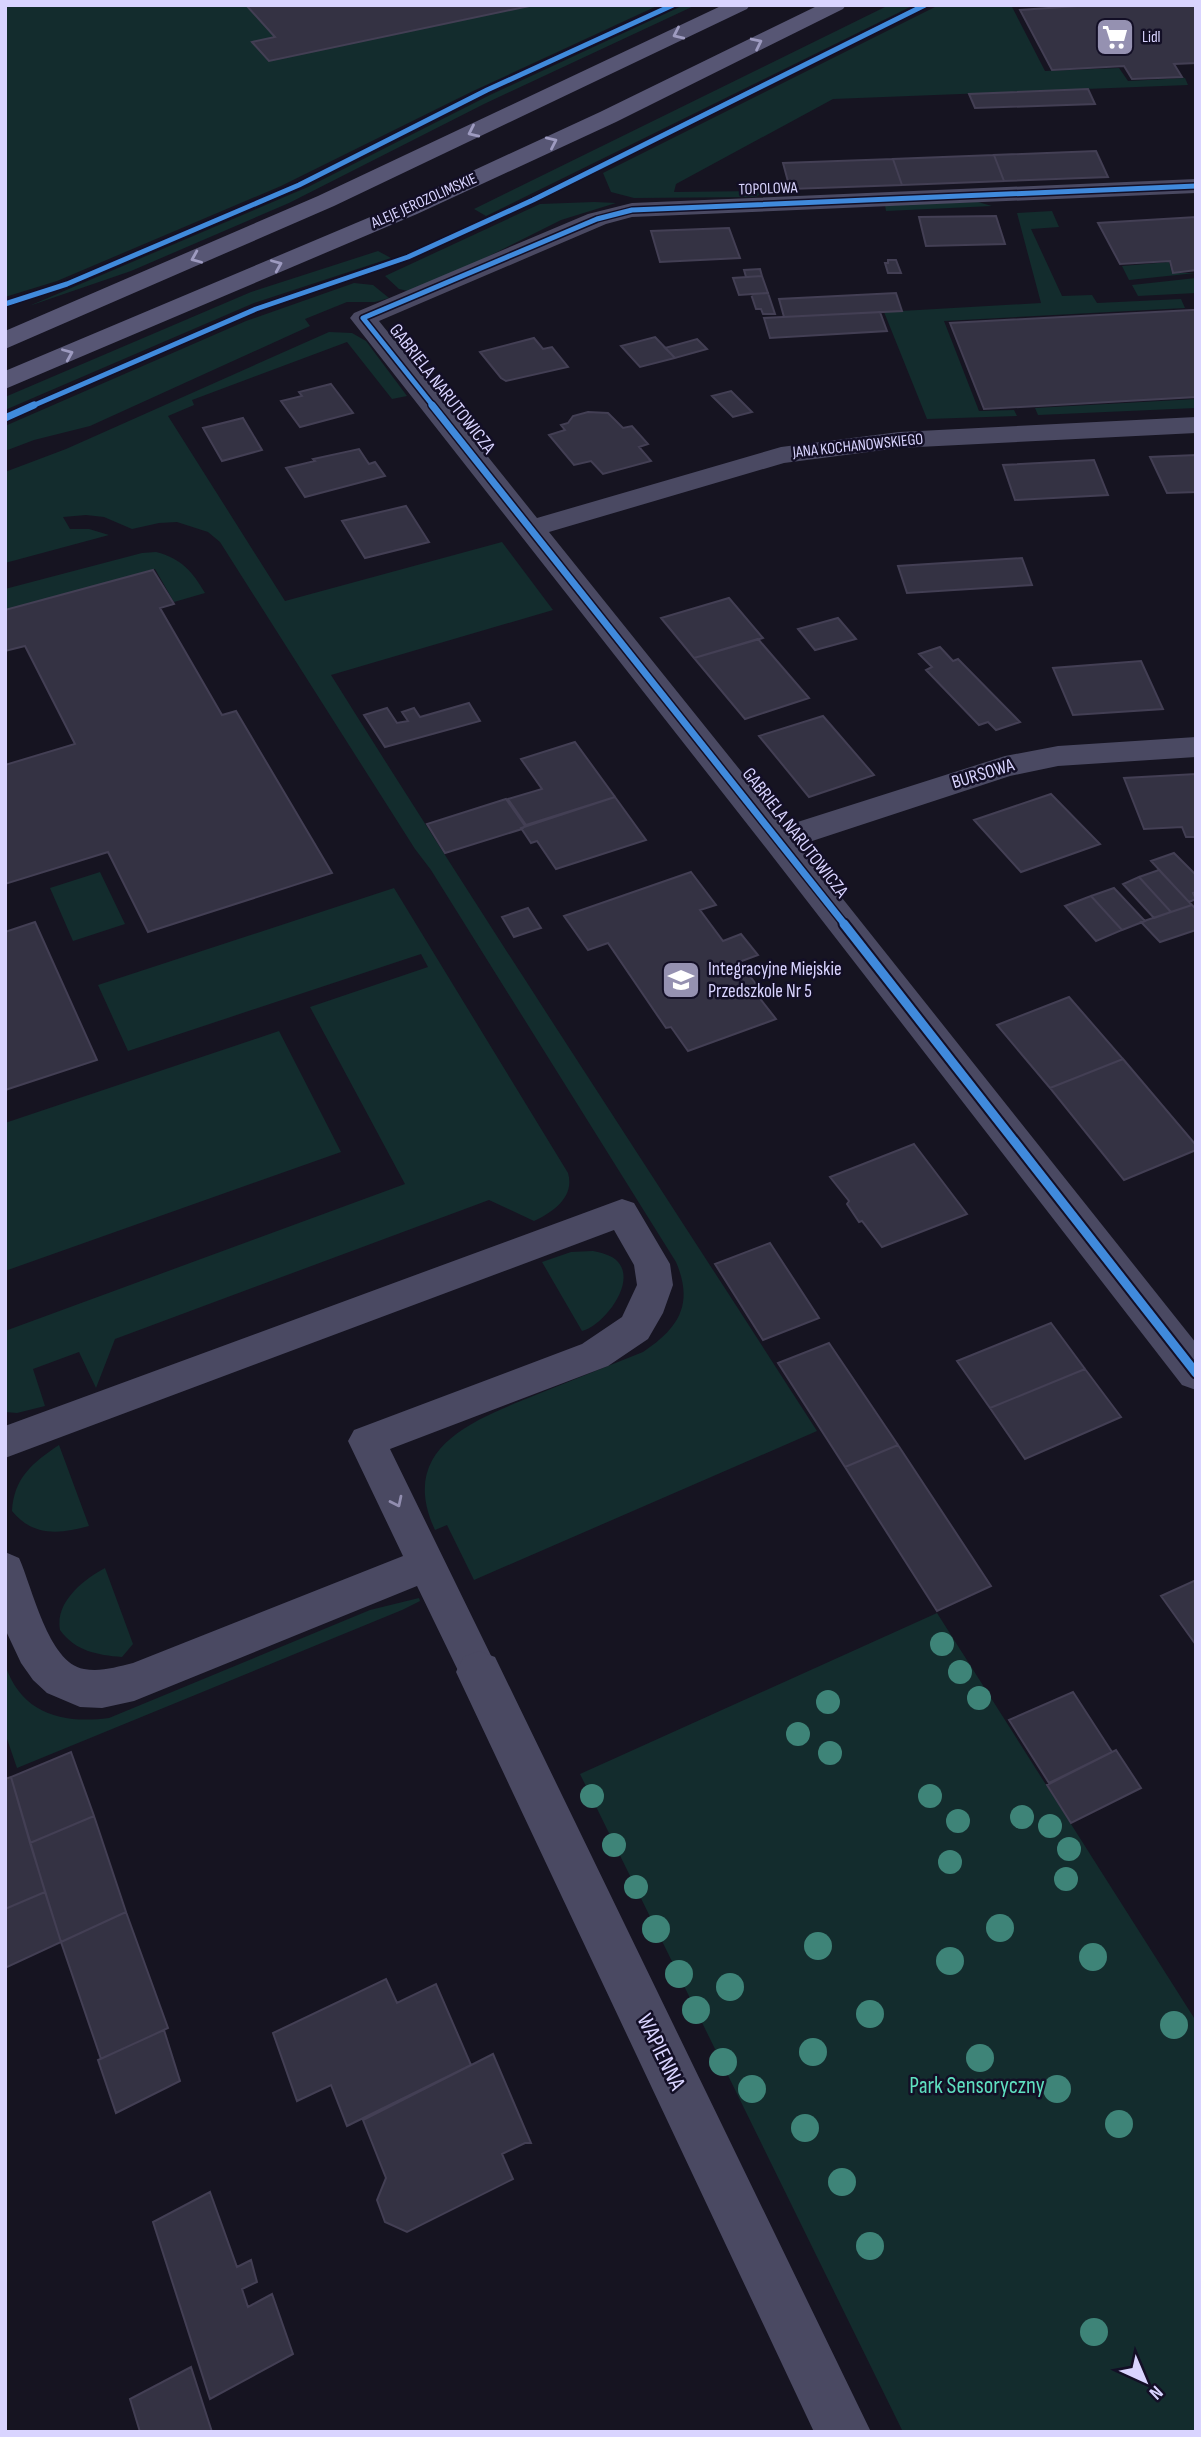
<svg xmlns="http://www.w3.org/2000/svg" width="1201" height="2437" font-family="'Sofia Sans Condensed',sans-serif">
<style>
.green{fill:#132c2d}
.building{fill:#343243;stroke:#433f54;stroke-width:2}
.lines{fill:none;stroke-linecap:round;stroke-linejoin:round}
.lane{fill:#4a4962;fill-rule:evenodd}
.street{fill:#4a4962;fill-rule:evenodd}
.secondary{fill:#575674;fill-rule:evenodd}
.cycleway-far2-casing{stroke:#130f26;stroke-width:8}
.cycleway-far1-casing{stroke:#130f26;stroke-width:10}
.cycleway-casing{stroke:#130f26;stroke-width:13}
.cycleway-far2{stroke:#408adc;stroke-width:5}
.cycleway-far1{stroke:#408adc;stroke-width:7}
.cycleway{stroke:#408adc;stroke-width:9}
.tree{fill:#3e8478}
.oneway{stroke:#9e9bc0}
.oneway2{stroke:#928eb0}
.labels{text-anchor:middle;dominant-baseline:central;stroke-width:5;stroke-linejoin:round;paint-order:stroke}
.far-poi-label{font-size:16px;fill:#d9d4ff;stroke:#130f26;text-anchor:start}
.far-street-label{font-size:16px;fill:#d9d4ff;stroke:#130f26}
.street-label{font-size:19px;fill:#d9d4ff;stroke:#130f26}
.poi-label{font-size:19px;fill:#d9d4ff;stroke:#130f26;text-anchor:start}
.near-street-label{font-size:23px;fill:#d9d4ff;stroke:#130f26}
.near-park-label{font-size:23px;fill:#5fe0c0;stroke:#130f26}
</style>
<rect width="100%" height="100%" fill="#161421"/>
<path class="green" d="M5,5h654l-186,86 -192,95 -224,95 -52,16z
M684,5h12l-212,99 -195,99 -158,68 -102,35 279,-119 182,-92z
M889,5h25l-428,211 -12,-7z
M939,5h72l34,66 74,-3 9,13 57,-3 3,7 -355,14 -157,85 -2,8 85,-1 1,3 -4,3 -122,1 -23,-6 -8,-19z
M594,202l22,1 -55,17 -80,40 -73,31 -9,-2 -14,-13 155,-72z
M978,202l14,4 -106,5 -1,-6z
M1052,211l7,16 -28,2 31,67 30,-1 5,8 84,-4 4,9 -241,13 35,90 35,-1 3,6 -90,3 -43,-107 157,-9 -24,-90z
M378,251l13,7 -137,45 -249,107v-13l246,-105z
M1169,262l3,11h24l-67,7 -7,-14z
M1196,278v15l-58,3 -6,-11z
M354,283l19,2 16,13 -14,4h-28l-42,17 5,7 -220,100 -56,14 -29,11v-25l241,-105z
M329,332l23,1 14,8 41,55 -15,3 -45,-57 -155,58 2,5 -26,11 117,185 217,-59 51,68 -222,65c159,254 324,504 486,756l-343,149 -27,-55 -12,5c-39,-84 42,-111 103,-136 35,-14 70,-28 105,-42 36,-24 51,-48 33,-90l-245,-392 -16,-21 -195,-307 -12,-10 -31,-10 -18,1 -27,6 -28,-12 -18,-2 -23,2 7,12h19l20,6 -104,28v-91l61,-23z
M1196,399v9l-158,7 -3,-7z
M156,552c26,7 36,19 49,41l-31,9 -19,-33 -150,41v-21l137,-36z
M100,872l25,52 -52,17 -23,-53z
M394,888l174,285c7,24 -15,39 -34,48l-45,-21 -374,139 -19,49 -17,-36 -46,17 12,37 -28,7 -12,-1v-81l400,-147 -95,-177 118,-40 -7,-13 -293,97 -30,-66z
M279,1031l62,121 -336,119v-148z
M593,1251c9,2 19,4 25,11 19,21 -15,64 -36,69l-40,-69 29,-10z
M59,1445l30,81c-29,8 -56,11 -77,-15 2,-33 20,-48 47,-66z
M105,1568l28,76 -11,13c-25,-2 -47,-6 -62,-27 -5,-28 23,-50 45,-62z
M419,1598l1,3 -18,9 -385,158 -12,-35v-68c17,49 57,59 104,53l261,-108z
M937,1613l259,408v411h-293l-323,-658z"/>
<path class="building" d="M246,5h288l-265,56 -17,-19 23,-5z
M1092,5h104v58l-22,1 8,13 -50,2 -8,-13 -72,4 -32,-60z
M1088,89l7,15 -120,4 -6,-14z
M1096,151l12,26 -104,4 -10,-26z
M994,155l10,26 -102,4 -9,-26z
M893,159l9,26 -112,4 -7,-26z
M996,216l9,28 -79,2 -7,-29z
M1196,217v53l-23,3 -3,-12 -50,3 -22,-41z
M729,228l11,30 -80,4 -9,-31z
M888,260h8l5,13h-13l-3,-10h3z
M760,269l2,7 -16,1 -2,-7z
M762,276l6,17 -29,2 -6,-17z
M768,293l7,21h-12l-2,-5h-5l-5,-15z
M896,293l6,18 -118,6 -5,-18z
M1192,310h4v87l-212,12 -34,-86z
M880,312l7,19 -117,7 -6,-20z
M655,337l20,21 -35,9 -19,-21z
M534,338l9,11 9,-2 16,20 -62,14 -5,-3 -21,-26z
M697,339l10,10 -32,9 -10,-10z
M331,384l22,29 -53,14 -19,-26 21,-5 -3,-4z
M731,391l21,21 -19,5 -21,-21z
M588,412l20,1 15,15 9,-2 16,18 -9,3 12,14 -48,13 -12,-13 -17,4 -25,-30 16,-5 -4,-5 7,-2 5,-7z
M243,418l19,32 -40,11 -19,-33z
M359,449l10,15 6,-2 10,14 -80,21 -19,-29 29,-7 -2,-2z
M1196,455v37l-29,1 -17,-36z
M1094,460l14,35 -93,5 -12,-35z
M406,506l23,36 -64,16 -23,-37z
M1022,558l10,27 -125,8 -9,-27z
M153,570l21,34 -14,4 62,107 14,-4 96,162 -184,59 -40,-80 -103,32v-119l70,-21 -50,-98 -20,5v-41z
M729,598l34,40 -69,20 -33,-40z
M838,618l18,21 -41,11 -17,-21z
M758,639l51,59 -64,21 -51,-61z
M940,647l13,14 5,-2 62,63 -24,8 -8,-8 -9,3 -53,-55 6,-3 -13,-13z
M1141,661l22,48 -90,6 -20,-47z
M469,703l11,18 -95,26 -21,-32 23,-7 10,15 11,-2 -6,-9 12,-4 6,9z
M823,716l51,59 -65,22 -50,-61z
M575,742l40,55 -89,28 -18,-26 34,-10 -21,-30z
M1196,774v63h-10l-4,-10 -38,2 -20,-51z
M1051,794l49,50 -79,28 -47,-52z
M615,797l31,43 -90,29 -19,-28 -6,2 -10,-15z
M506,799l19,27 -3,3 -77,24 -18,-29z
M1174,853l22,22v17l-3,1 3,6 -7,3 -38,-41z
M1159,870l30,32 3,3 -21,7 -32,-35z
M691,872l25,33 -16,5 23,31 18,-7 17,21 -19,7 24,31 -5,3 18,23 -88,32 -17,-24 -5,1 -58,-85 -20,7 -24,-34z
M1139,877l32,35 -17,6 -31,-34z
M1114,888l31,33 -23,9 -31,-34z
M1091,896l31,34 -26,11 -31,-35z
M1192,905l4,4v21l-36,12 -19,-20z
M528,908l13,20 -27,9 -12,-20z
M35,922l62,138 -92,30v-158z
M1069,997l54,62 -73,29 -53,-63z
M1123,1059l73,86v5l-72,30 -74,-92z
M914,1144l53,70 -85,33 -20,-26 -3,1 -12,-18 2,-3 -19,-24z
M770,1243l49,75 -56,22 -48,-76z
M1051,1323l34,46 -95,39 -33,-47z
M829,1343l69,102 -53,22 -67,-104z
M1085,1369l36,48 -96,42 -35,-51z
M898,1445l93,141 -54,25 -92,-144z
M1196,1580v65l-35,-49z
M1073,1692l39,60 -63,31 -40,-63z
M1116,1750l25,38 -70,35 -24,-38z
M71,1752l23,64 -64,27 -19,-66z
M11,1777l34,115 -40,17v-130z
M94,1816l32,96 -65,30 -31,-99z
M45,1892l16,50 -56,26v-59z
M126,1912l42,116 -67,31 -40,-117z
M386,1979l11,24 39,-19 35,81 -124,61 -16,-41 -34,16 -24,-68z
M164,2030l16,51 -64,32 -18,-53z
M493,2054l38,89h-6l-23,11 11,25 -106,53 -22,-10 -8,-22 9,-22 -23,-58z
M210,2192l27,75 14,-7 6,22 -15,7 6,18 24,-13 21,60 -83,45 -57,-177z
M191,2367l21,65h-72l-10,-33z"/>
<g class="lines">
<path class="lane" d="M622,1199l12,4 36,61 3,21 -10,28 -15,26 -40,27 -218,83 109,223 -6,13 -14,6 -14,-6 -48,-99 -283,115 -32,7 -22,-1 -33,-14 -14,-13 -12,-17 -16,-34v-77l14,6c13,28 29,105 65,111 17,3 32,-2 49,-6l270,-107 -55,-115 6,-11 228,-86 40,-27 15,-32 -3,-20 -20,-35 -609,228v-32z"/>
<path class="street" d="M1196,179v14l-564,24 -26,7 -227,97 158,197 244,-71 118,-15 297,-15v16l-297,15 -115,15 -235,69 236,294 220,-70 53,-10 138,-9v20l-138,9 -48,10 -210,69 396,498v47l-14,-5 -416,-537 -416,-530 4,-5 234,-99 44,-11z
M479,1651l16,6 376,775h-57l-358,-760 7,-15z"/>
<path class="secondary" d="M723,5h27l-3,4 -413,197 -329,143v-18l313,-135z
M819,5h27l-3,4 -227,113 -199,92 -412,175v-18l396,-167 199,-92z"/>
<g class="cycleway-far2-casing">
<path id="cycleway-far2" d="M5,304l62,-20 232,-99 188,-95 186,-85
M30,407l226,-98 152,-52 125,-57 392,-195
M434,407l-71,-89 234,-99 35,-9 564,-24"/>
</g>
<g class="cycleway-far1-casing">
<path id="cycleway-far1" d="M432,405l414,521
M5,418l29,-13"/>
</g>
<g class="cycleway-casing">
<path id="cycleway" d="M844,924l352,449"/>
</g>
<use href="#cycleway-far2" class="cycleway-far2"/>
<use href="#cycleway-far1" class="cycleway-far1"/>
<use href="#cycleway" class="cycleway"/>
</g>
<g class="tree">
<circle cx="942" cy="1644" r="12"/>
<circle cx="960" cy="1672" r="12"/>
<circle cx="979" cy="1698" r="12"/>
<circle cx="828" cy="1702" r="12"/>
<circle cx="798" cy="1734" r="12"/>
<circle cx="830" cy="1753" r="12"/>
<circle cx="592" cy="1796" r="12"/>
<circle cx="930" cy="1796" r="12"/>
<circle cx="1022" cy="1817" r="12"/>
<circle cx="958" cy="1821" r="12"/>
<circle cx="1050" cy="1826" r="12"/>
<circle cx="614" cy="1845" r="12"/>
<circle cx="1069" cy="1849" r="12"/>
<circle cx="950" cy="1862" r="12"/>
<circle cx="1066" cy="1879" r="12"/>
<circle cx="636" cy="1887" r="12"/>
<circle cx="1000" cy="1928" r="14"/>
<circle cx="656" cy="1929" r="14"/>
<circle cx="818" cy="1946" r="14"/>
<circle cx="1093" cy="1957" r="14"/>
<circle cx="950" cy="1961" r="14"/>
<circle cx="679" cy="1974" r="14"/>
<circle cx="730" cy="1987" r="14"/>
<circle cx="696" cy="2010" r="14"/>
<circle cx="870" cy="2014" r="14"/>
<circle cx="1174" cy="2025" r="14"/>
<circle cx="813" cy="2052" r="14"/>
<circle cx="980" cy="2058" r="14"/>
<circle cx="723" cy="2062" r="14"/>
<circle cx="752" cy="2089" r="14"/>
<circle cx="1057" cy="2089" r="14"/>
<circle cx="1119" cy="2124" r="14"/>
<circle cx="805" cy="2128" r="14"/>
<circle cx="842" cy="2182" r="14"/>
<circle cx="870" cy="2246" r="14"/>
<circle cx="1094" cy="2332" r="14"/>
</g>
<defs><path id="oneway-chevron" d="M-2-3.5L2.5 0L-2 3.5" fill="none" stroke-width="1.6" stroke-linecap="round" stroke-linejoin="round" transform="scale(1.75)"/></defs>
<g class="oneway">
<use href="#oneway-chevron" transform="translate(678 34) rotate(155)"/>
<use href="#oneway-chevron" transform="translate(757 43) rotate(-26)"/>
<use href="#oneway-chevron" transform="translate(473 132) rotate(155)"/>
<use href="#oneway-chevron" transform="translate(552 142) rotate(-25)"/>
<use href="#oneway-chevron" transform="translate(196 258) rotate(157)"/>
<use href="#oneway-chevron" transform="translate(277 265) rotate(-23)"/>
<use href="#oneway-chevron" transform="translate(68 354) rotate(-23)"/>
</g>
<use class="oneway2" href="#oneway-chevron" transform="translate(397 1502) rotate(64)"/>
<defs>
<g id="supermarket-square" transform="scale(2.0125)"><rect x="-9" y="-9" width="18" height="18" rx="4" fill="#9591b1" stroke="#130f26"/><path d="M-6-5.5h2.5l.6 2H6L4.5 2H-2.5L-4.4-4H-6ZM-1.5 3.2a1.3 1.3 0 1 0 .1 0ZM3 3.2a1.3 1.3 0 1 0 .1 0Z" fill="#fff"/></g>
<g id="school-square" transform="scale(2.0125)"><rect x="-9" y="-9" width="18" height="18" rx="4" fill="#9591b1" stroke="#130f26"/><path d="M0-5L7-2L0 1L-7-2ZM-4 1L0 2.5L4 1V4Q0 6-4 4Z" fill="#fff"/></g>
</defs>
<g fill-rule="evenodd">
<use href="#supermarket-square" x="1115" y="37"/>
<use href="#school-square" x="681" y="980"/>
</g>
<g class="labels">
<g class="far-poi-label">
<text x="1142" y="37">Lidl</text>
</g>
<g class="far-street-label">
<text transform="translate(768 189) rotate(-2)">TOPOLOWA</text>
<text transform="translate(424 201) rotate(-24)">ALEJE JEROZOLIMSKIE</text>
<text transform="translate(858 446) rotate(-6)">JANA KOCHANOWSKIEGO</text>
</g>
<g class="street-label">
<text transform="translate(442 389) rotate(52)">GABRIELA NARUTOWICZA</text>
<text transform="translate(983 774) rotate(-17)">BURSOWA</text>
<text transform="translate(795 833) rotate(52)">GABRIELA NARUTOWICZA</text>
</g>
<g class="poi-label">
<text x="708" y="969">Integracyjne Miejskie<tspan x="708" dy="22">Przedszkole Nr 5</tspan></text>
</g>
<g class="near-street-label">
<text transform="translate(661 2052) rotate(64)">WAPIENNA</text>
</g>
<g class="near-park-label">
<text x="977" y="2086">Park Sensoryczny</text>
</g>
</g>
<rect width="1201" height="2437" fill="none" stroke="#d9d4ff" stroke-width="14"/>
<g transform="translate(1145 2381) rotate(136)" stroke="#130f26" stroke-width="5" paint-order="stroke">
<path d="M0-5L12 26L0 18L-12 26Z" fill="#d9d4ff"/>
<text y="-10" font-size="19" font-weight="bold" text-anchor="middle" fill="#d9d4ff">N</text>
</g>
</svg>
